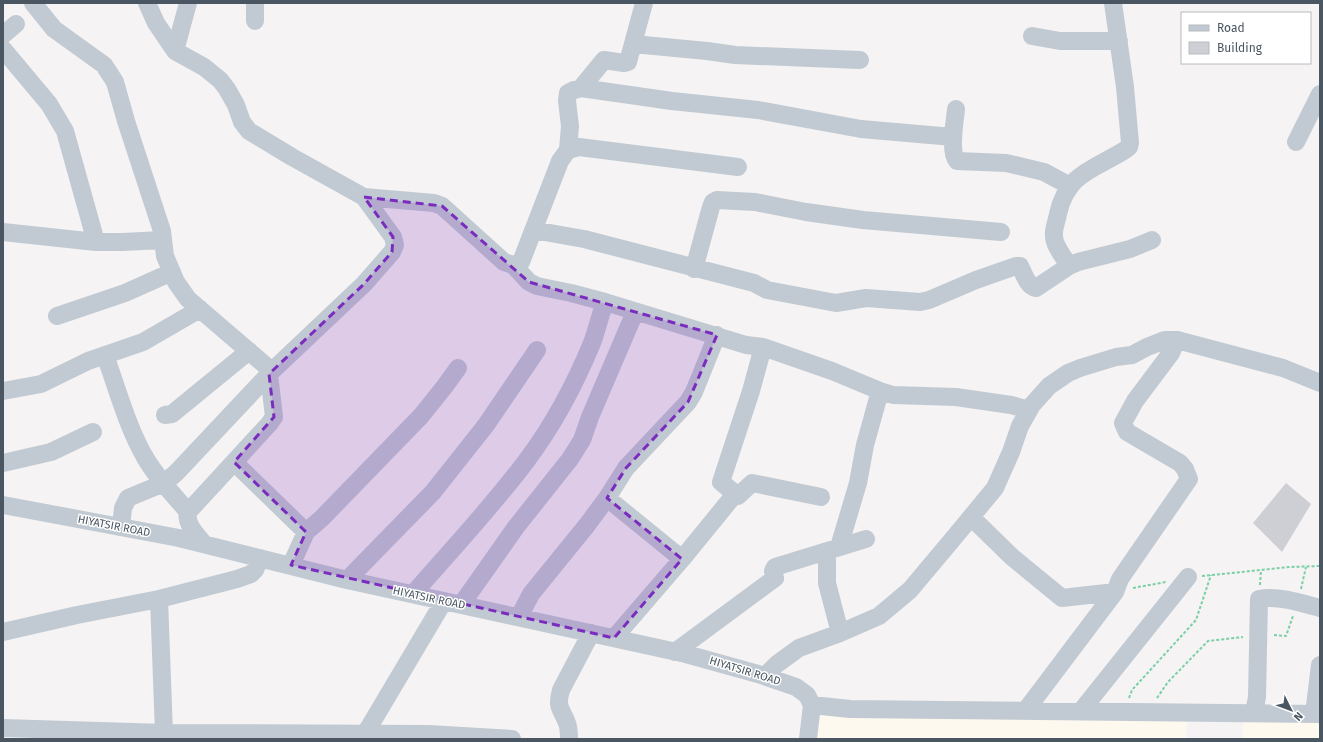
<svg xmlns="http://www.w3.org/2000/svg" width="1323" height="742" font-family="'Fira Sans',sans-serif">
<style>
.commercial{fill:#fdf9ef}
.building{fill:#cdcfd5}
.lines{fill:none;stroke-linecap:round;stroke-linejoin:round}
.path{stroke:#7ad0a6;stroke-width:2;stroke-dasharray:3 2;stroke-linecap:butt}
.minor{stroke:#c1cad2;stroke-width:18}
.marked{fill:#7b2cbf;fill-opacity:0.2;stroke:#7b2cbf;stroke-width:3;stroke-dasharray:8 5;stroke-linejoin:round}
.labels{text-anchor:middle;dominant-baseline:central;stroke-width:3;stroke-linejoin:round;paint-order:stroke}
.street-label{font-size:11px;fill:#4a5661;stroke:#fff}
</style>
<rect width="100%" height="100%" fill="#f5f3f3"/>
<path class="commercial" d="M818,710l370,7 -2,22h-370z
M1244,720h76v19h-78z"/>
<path class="building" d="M1286,483l25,21 -29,48 -29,-29z"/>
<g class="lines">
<path class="path" d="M1202,576l88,-9 30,-1
M1260,585l1,-15
M1133,588l33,-6
M1301,589l5,-22
M1274,635l12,1 7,-20
M1129,698l3,-8 64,-70 15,-45
M1157,698l11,-16 40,-41 35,-4"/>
<path class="minor" d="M33,3l21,26 50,36 11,17 11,39 36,110 3,25 11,26 12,17 84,72
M147,3l9,20 19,28 29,16 16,13 7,9 9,16 6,17 7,9 43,26 72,40 70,6 8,3 62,56 9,3 16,17 8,4 34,7 34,9 141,43 17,2 69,24 48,20 13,4 63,2 55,8 18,5
M255,21v-18
M3,35l13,-11
M1032,36l28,5h59
M633,44l74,7 28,4 125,5
M3,49l46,55 16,27 31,111
M175,51l13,-48
M581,88l23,-28 20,3 4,-1 16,-59
M956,109c-1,12 -7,42 1,52l49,2 38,9 26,14
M1296,142l24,-48
M568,150l11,-3 159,20
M533,230l51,9 170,44 13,7 69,13 30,-5 54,4 9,-2 47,-20 40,-14h4c4,8 7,20 16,22l33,-22 9,-4 52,-13 22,-9
M3,232l93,10h26l41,-2
M513,265l8,-3 39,-101 8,-11 2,-24 -3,-25 1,-8 6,-3 7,-2 91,13 86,9 103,19 92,8
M1069,266c-5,-9 -15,-20 -15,-30 -1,-7 3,-15 4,-22 9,-41 35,-44 67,-64l4,-3 1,-4 -5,-56 -12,-84
M694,269l17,-62 2,-5 4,-2 38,2 51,10 57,8 138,12
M57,316l68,-23 47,-21
M763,347l-12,44 -30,91 17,14 14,-13 69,14
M105,355c12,33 23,74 41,104 11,19 28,36 42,53
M3,391l38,-7 47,-23 55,-19 57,-33
M165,415l7,-1 77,-63
M234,462l72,70
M3,463l48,-11 42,-20
M607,498l75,61
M3,505l176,33 168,42 339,74 72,20 38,13 11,8 5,10 -4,34
M971,517l41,40 50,41 53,-6
M121,527l2,-19 5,-10 36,-15 12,-10 96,-102 92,-87 28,-32 3,-7 -2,-8 -29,-40
M204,544c-7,-9 -19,-20 -16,-32l81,-88 5,-7 -5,-43
M839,547l19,-64 7,-38 15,-54
M827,551v32l13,50
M291,565l15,-33 16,-14 99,-102 24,-30 13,-18
M347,580l86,-88 53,-67 51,-75
M413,594c38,-44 79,-87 114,-134 27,-36 48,-76 65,-117 5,-13 8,-28 13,-41
M159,599l5,134
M461,605l55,-78 54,-68 12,-19 8,-23 45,-105
M519,617l12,-23 56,-69 20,-27 19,-30 62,-66 6,-10 23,-57
M3,632l74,-17 82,-16 78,-20 14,-5 4,-4 5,-12
M614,638l68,-79 53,-65
M675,652l100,-74 -2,-7 2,-4 91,-28
M765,676l12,-12 22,-16 41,-15 39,-17 31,-26 47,-56 38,-46 16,-36 9,-26 12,-21 17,-19 19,-13 12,-5 36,-11 16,-2 15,-8 18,-7h12l106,28 37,15
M812,705l38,4 470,5
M1026,710l89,-118 5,-13 69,-100 -4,-10 -5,-6 -53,-31 -4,-9 12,-22 36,-48 6,-13
M1081,711l107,-134
M1254,713l3,-16 2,-98c18,-4 43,4 61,9
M1314,714l6,-49
M3,728l161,5 264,1 84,5
M365,734l79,-133
M569,739c0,-5 0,-11 -2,-16 -6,-16 -11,-14 -6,-33l30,-57"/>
</g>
<path class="marked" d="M364,197l78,9 87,76 188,53 -29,67 -62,66 -19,30 75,61 -68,79 -323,-73 15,-33 -72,-70 40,-45 -5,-43 95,-90 28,-32 1,-15z"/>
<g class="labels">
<g class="street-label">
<text transform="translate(114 526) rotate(11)">HIYATSIR ROAD</text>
<text transform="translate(429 598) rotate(12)">HIYATSIR ROAD</text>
<text transform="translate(745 671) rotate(17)">HIYATSIR ROAD</text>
</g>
</g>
<rect width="1323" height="742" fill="none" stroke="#4a5661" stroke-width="8"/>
<rect x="1181" y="12" width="130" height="52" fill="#ffffff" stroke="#b7bbc0"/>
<rect x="1189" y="25" width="20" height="6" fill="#c1cad2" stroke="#b7bbc0"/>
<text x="1217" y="32" font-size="12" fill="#4a5661">Road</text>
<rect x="1189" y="42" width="20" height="12" fill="#cdcfd5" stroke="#b7bbc0"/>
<text x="1217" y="52" font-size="12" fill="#4a5661">Building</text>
<g transform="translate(1291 710) rotate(132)" stroke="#ffffff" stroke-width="3" paint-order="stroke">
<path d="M0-3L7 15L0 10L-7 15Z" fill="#4a5661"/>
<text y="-6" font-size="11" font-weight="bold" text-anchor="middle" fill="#4a5661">N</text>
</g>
</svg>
